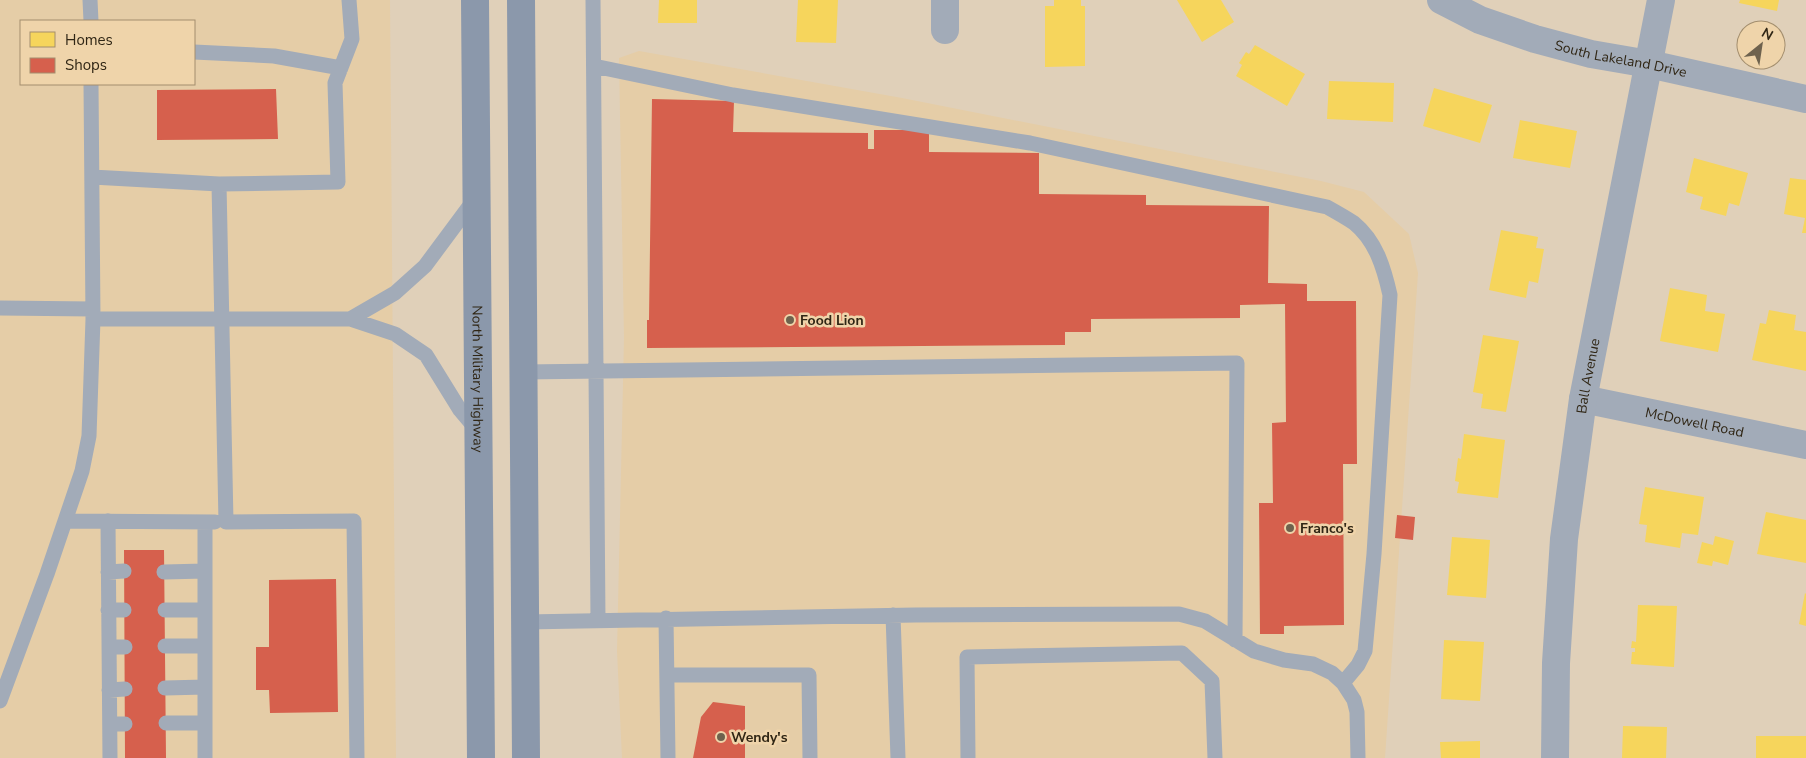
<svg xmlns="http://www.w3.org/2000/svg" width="1806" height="758" font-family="'Nunito Sans',sans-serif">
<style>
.built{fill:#e5cda7;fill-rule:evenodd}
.homes{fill:#f6d55c}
.shops{fill:#d6604d}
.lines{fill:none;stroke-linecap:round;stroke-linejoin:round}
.lane{stroke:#a2abb8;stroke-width:15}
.street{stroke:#a2abb8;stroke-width:28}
.primary{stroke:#8b98ab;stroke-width:28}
.poi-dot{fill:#6e624e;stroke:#efd4aa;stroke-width:2}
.labels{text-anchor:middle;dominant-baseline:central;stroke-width:5;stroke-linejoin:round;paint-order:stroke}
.street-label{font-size:14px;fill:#302615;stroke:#efd4aa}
.poi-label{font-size:14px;font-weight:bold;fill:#302615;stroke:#efd4aa;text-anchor:start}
</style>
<rect width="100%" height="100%" fill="#e0d0b9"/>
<path class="built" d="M0,0h390l6,758h-396zM21,21h173v63h-173z
M639,51l263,47 419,83 43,11 45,42 9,39 -33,485h-763l-5,-107 7,-313 -5,-280z"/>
<path class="homes" d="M659,0h38v23h-39z
M798,0h40l-2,43 -40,-1z
M1054,0h27v6h4v60l-40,1v-61h9z
M1177,0h44l13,22 -32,20z
M1740,0h39l-2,11 -38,-8z
M1255,45l50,29 -18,32 -51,-30 6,-11 -3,-2 7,-11 3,2z
M1329,81l65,2 -1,39 -66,-3z
M1434,88l58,17 -12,38 -57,-17z
M1520,120l57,11 -7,37 -57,-10z
M1694,158l54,15 -9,33 -10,-3 -3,13 -26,-7 3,-12 -17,-5z
M1790,178l16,2v53h-4l3,-15 -21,-4z
M1501,230l37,7 -2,11 8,1 -6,34 -9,-2 -3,17 -37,-8z
M1670,288l37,7 -2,16 20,3 -7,38 -58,-11z
M1769,310l27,5 -2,15 12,2v39l-54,-11 8,-37 6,1z
M1483,335l36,6 -13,71 -25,-4 2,-14 -10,-2z
M1464,434l41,6 -7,58 -41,-5 2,-11 -4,-1 3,-23 3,1z
M1645,487l59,10 -6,38 -16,-2 -2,15 -35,-6 2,-17 -8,-1z
M1766,512l40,8v43l-49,-9z
M1715,536l19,5 -6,24 -15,-4 -1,5 -15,-3 5,-21 11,3z
M1452,537l38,3 -4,58 -39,-3z
M1805,593l1,1v32l-7,-2z
M1638,605l39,1 -3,61 -43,-3 1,-12h3v-4h-4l1,-7 4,1z
M1444,640l40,2 -4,59 -39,-2z
M1623,726l44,1 -1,31h-44z
M1756,736h50v22h-50z
M1480,741v17h-39l-1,-16z"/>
<path class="shops" d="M276,89l2,50 -121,1v-50z
M652,99l82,2 -1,31 135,1v16h6v-19h55v22l110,1v41l107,1v10l123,1 -1,77 39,1v17h49l1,163h-14l1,161 -60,1v8h-24l-1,-131h14l-1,-80 14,-1 -1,-118 -45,1v13l-149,1v13h-26v13l-418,3v-28h2z
M1397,515l18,2 -2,23 -18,-2z
M124,550h40l2,208h-41z
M336,579l2,133 -68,1 -1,-23h-13v-43h13v-67z
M713,702l32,4v52h-52l8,-41z"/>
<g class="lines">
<path class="lane" d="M90,0l1,21
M349,0l3,39 -17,44 3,99 -119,2 7,338 128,-1 3,237
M593,0l5,620
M194,52l80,4 67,12
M594,66l139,29 297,48 297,64c9,5 18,10 27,16 22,18 30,45 36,72l-16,259 -9,97 -7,14 -15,18
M92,177l127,7
M0,308l93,1
M93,319h257l45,15 31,21 34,55 16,19
M350,319l45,-26 30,-27 49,-66
M523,372l714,-9 -2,277
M65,521l150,1
M108,521l2,237
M205,522v236
M108,572l16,-1
M164,572l41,-1
M108,610h16
M165,610h40
M893,615l5,143
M666,618l2,140
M525,622l390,-7 264,-1 26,7 49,30 30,9 29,4 19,9 11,10 11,17 3,12 1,46
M165,646h40
M109,647h16
M667,675h142l1,83
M165,688l40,-1
M109,690l16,-1
M0,701l47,-127 35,-103 7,-35 4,-117 -2,-235
M166,723h39
M110,724h15
M968,758l-1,-101 215,-4 30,28 3,77"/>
<g class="street">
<path id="s1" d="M1441,0l39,20 55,19 56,15 58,10 157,35"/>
<path d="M945,30v-30"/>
<path id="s2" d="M1583,399l223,46"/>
<path id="s3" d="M1555,758l1,-95 8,-124 19,-140 78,-399"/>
</g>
<g class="primary">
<path id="s4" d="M475,0l6,758"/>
<path d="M521,0l5,758"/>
</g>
</g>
<g class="poi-dot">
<circle cx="790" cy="320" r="5"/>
<circle cx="1290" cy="528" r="5"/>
<circle cx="721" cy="737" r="5"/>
</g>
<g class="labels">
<g class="street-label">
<text stroke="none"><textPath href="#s1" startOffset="190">South Lakeland Drive</textPath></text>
<text stroke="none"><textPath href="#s3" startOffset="384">Ball Avenue</textPath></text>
<text stroke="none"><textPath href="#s4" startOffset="379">North Military Highway</textPath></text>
<text stroke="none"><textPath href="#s2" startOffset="114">McDowell Road</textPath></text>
</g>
<g class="poi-label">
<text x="800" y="320">Food Lion</text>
<text x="1300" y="528">Franco's</text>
<text x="731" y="737">Wendy's</text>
</g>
</g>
<rect x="20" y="20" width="175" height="65" fill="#efd4aa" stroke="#a38e6e"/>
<rect x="30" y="32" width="25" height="15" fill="#f6d55c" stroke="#a38e6e"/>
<text x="65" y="45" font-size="15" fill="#302615">Homes</text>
<rect x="30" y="58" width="25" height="15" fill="#d6604d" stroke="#a38e6e"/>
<text x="65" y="70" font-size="15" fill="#302615">Shops</text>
<g transform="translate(1761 45) rotate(30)"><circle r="24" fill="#efd4aa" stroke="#a38e6e"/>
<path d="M0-4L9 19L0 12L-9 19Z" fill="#6e624e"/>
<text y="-8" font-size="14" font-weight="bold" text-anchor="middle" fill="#302615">N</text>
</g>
</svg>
